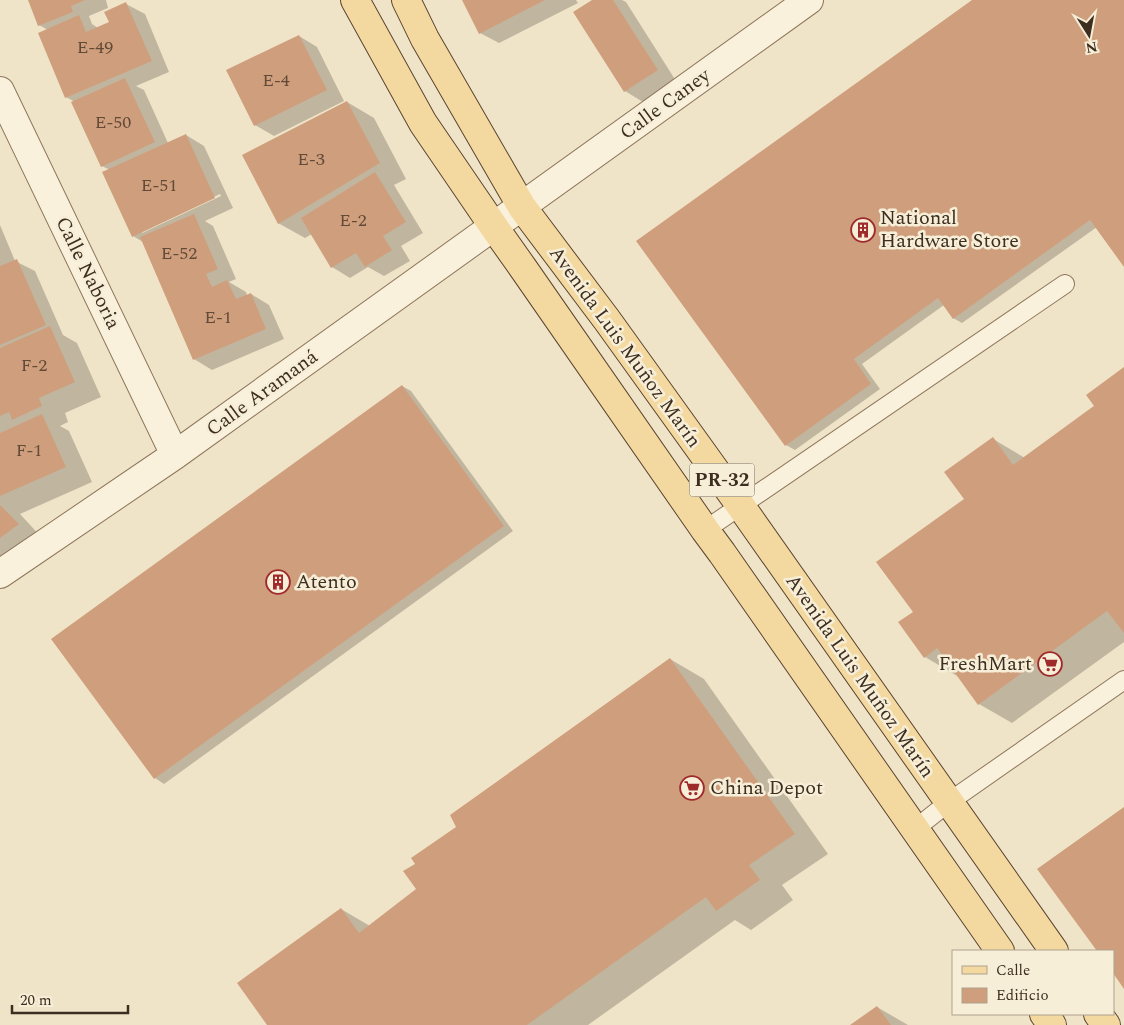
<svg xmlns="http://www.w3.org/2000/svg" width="1124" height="1025" font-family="Spectral,serif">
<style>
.shadow{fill:#0003;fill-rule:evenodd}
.building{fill:#cf9f7d}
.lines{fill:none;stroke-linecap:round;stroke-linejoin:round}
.lane-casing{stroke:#8d765c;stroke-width:20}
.street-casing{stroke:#8d765c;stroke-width:30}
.primary-casing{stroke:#5b4430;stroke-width:30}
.lane{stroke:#faf1dc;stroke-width:18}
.street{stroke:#faf1dc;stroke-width:28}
.primary{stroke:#f3d9a0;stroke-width:28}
.labels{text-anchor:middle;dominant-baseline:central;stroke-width:5;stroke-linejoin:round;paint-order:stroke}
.number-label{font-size:18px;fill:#624a37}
.shield{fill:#f7eed8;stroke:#756857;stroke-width:1}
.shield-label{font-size:19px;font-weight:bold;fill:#3d2e20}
.street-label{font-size:20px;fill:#3d2e20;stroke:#f7eed8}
.poi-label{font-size:20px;fill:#3d2e20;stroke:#f7eed8;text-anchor:start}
</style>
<rect width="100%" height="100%" fill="#f0e4c8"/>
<path class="shadow" d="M30,0h76l2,8 -19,8 3,8 6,4 12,-5 16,-19 19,10 24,58 -33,14 8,4 24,53 18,-8 18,11 29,62 -28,13 8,5 23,53 -7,3 17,10 1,4 4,-2 18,11 15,34 -72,31 -18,-11 -51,-117 -10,-6 -23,-66 -8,-4 -27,-64 -9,-5 -18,-67 -9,-5zM220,194l1,2 -79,37v-2z
M463,0h113l2,3 -79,40 -19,-10z
M595,0h27l4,2 50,79 -33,21 -18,-11z
M974,0h150v265l-27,-38 -135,96 -9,-5 -9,-13 -82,59 18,25 -85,61 -9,-5z
M299,36l18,11 27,54 -70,35 -19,-11z
M347,102l27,16 32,61 -12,6 29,48 -22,13 9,15 -26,15 -16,-9 -18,11 -18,-11 -20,-33 -7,4 -27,-15z
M0,225l15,36 20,10 28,64 14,8 24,54 -36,16 3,9 -8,4 9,5 23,51 -72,32 24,26 -44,26z
M1124,368v274l-112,81 -33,-19 -20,-27 -34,-20 -11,-45 79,-173 32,19 67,-49z
M402,386l9,5 102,140 -349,253 -9,-6 -102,-139z
M670,659l34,20 124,175 -46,31 11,15 -42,30 -16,-10 -147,105h-320l73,-116 29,17 47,-36v-26l41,-37z
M877,1007l31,18h-55z"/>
<path class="building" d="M28,0h57l-14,6 2,6 -35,14z
M462,0h83l-66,34z
M592,0h21l45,70 -34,22 -51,-80z
M972,0h152v267l-34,-47 -137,99 -15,-21 -84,61 17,25 -86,62 -149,-205z
M126,2l26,59 -87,37 -27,-65 41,-18 7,17 23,-10 -5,-10z
M299,35l28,55 -73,36 -28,-56z
M125,78l30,64 -54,25 -30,-65z
M347,101l33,62 -102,61 -36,-69z
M186,134l29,64 -83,39 -30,-65z
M375,172l31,50 -23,14 9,14 -27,17 -9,-14 -25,15 -30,-50z
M194,214l24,55 -12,5 6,13 15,-7 9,19 15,-6 15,36 -73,31 -53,-123z
M17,259l29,66 -46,20v-79z
M50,326l25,56 -36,16 3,8 -30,14 -3,-8 -9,4v-68z
M1124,367v266l-17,-22 -129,94 -41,-57 -13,10 -26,-36 15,-10 -37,-50 88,-63 -20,-27 49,-35 20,28 78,-57 3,-2 -8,-11z
M402,385l102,141 -350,253 -103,-140z
M42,414l24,53 -66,29v-63z
M0,505l19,19 -19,14z
M670,658l125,176 -46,31 11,15 -44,31 -10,-14 -179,128h-260l-30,-42 104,-75 18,25 57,-44 -13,-18 12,-7 -4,-6 45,-31 -6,-12z
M1124,807v182l-11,-16v-22h-16l-60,-82z
M877,1006l14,19h-41z"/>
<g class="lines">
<g class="lane-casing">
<path id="lane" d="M705,530l360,-246
M915,829l34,-27 175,-122"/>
</g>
<g class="street-casing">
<path id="street" d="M0,91l175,364
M0,574l175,-119 634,-455"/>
</g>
<g class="primary-casing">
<path id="primary" d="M355,0l68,123 71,104 29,41 182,262 17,23 278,398
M406,0l19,39 97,168 85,113 133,185 314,446
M1044,1014l8,11
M1098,1014l8,11"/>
</g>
<use href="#lane" class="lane"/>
<use href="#street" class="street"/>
<use href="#primary" class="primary"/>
</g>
<defs>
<g id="building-ring" transform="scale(1.25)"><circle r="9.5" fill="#f7eed8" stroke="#9e2a2b" stroke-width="1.5"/><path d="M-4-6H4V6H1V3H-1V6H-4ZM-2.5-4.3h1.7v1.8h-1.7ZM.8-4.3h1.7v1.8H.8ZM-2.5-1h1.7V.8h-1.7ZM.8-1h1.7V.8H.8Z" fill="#9e2a2b"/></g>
<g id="supermarket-ring" transform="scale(1.25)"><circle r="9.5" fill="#f7eed8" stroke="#9e2a2b" stroke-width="1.5"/><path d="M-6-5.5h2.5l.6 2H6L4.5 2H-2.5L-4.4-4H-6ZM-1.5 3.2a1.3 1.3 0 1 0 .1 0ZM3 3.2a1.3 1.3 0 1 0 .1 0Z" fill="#9e2a2b"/></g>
</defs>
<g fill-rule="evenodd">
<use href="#building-ring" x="863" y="230"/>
<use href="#building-ring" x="278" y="582"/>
<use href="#supermarket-ring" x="1050" y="664"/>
<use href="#supermarket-ring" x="692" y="788"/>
</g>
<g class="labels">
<g class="number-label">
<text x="95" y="47">E-49</text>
<text x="276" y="80">E-4</text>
<text x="113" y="122">E-50</text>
<text x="311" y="159">E-3</text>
<text x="159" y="185">E-51</text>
<text x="353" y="220">E-2</text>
<text x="179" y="253">E-52</text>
<text x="218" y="317">E-1</text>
<text x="34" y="365">F-2</text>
<text x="29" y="450">F-1</text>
</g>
<rect class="shield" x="689.5" y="463.5" width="65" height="33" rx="4"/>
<g class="shield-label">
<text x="722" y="480">PR-32</text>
</g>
<g class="street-label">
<text transform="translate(665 104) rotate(-36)">Calle Caney</text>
<text transform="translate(88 273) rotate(64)">Calle Naboria</text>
<text transform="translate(625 347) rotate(54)">Avenida Luis Muñoz Marín</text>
<text transform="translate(262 393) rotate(-36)">Calle Aramaná</text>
<text transform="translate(860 676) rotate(55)">Avenida Luis Muñoz Marín</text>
</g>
<g class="poi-label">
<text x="880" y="218">National<tspan x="880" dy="23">Hardware Store</tspan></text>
<text x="296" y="582">Atento</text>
<text x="1032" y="664" text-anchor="end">FreshMart</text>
<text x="710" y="788">China Depot</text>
</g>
</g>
<rect x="952" y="950" width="162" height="65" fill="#f7eed8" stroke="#ada18e"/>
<rect x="962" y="966" width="25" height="8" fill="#f3d9a0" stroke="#ada18e"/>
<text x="996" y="975" font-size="15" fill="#3d2e20">Calle</text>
<rect x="962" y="988" width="25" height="15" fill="#cf9f7d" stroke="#ada18e"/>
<text x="996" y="1000" font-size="15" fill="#3d2e20">Edificio</text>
<g transform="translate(1089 35) rotate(169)" stroke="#f7eed8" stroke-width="4" paint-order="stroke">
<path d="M0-4L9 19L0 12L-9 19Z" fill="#3d2e20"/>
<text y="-8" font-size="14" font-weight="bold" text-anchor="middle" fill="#3d2e20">N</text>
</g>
<path d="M12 1005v8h116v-8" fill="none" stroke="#3d2e20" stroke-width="2.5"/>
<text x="20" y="1005" font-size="15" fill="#3d2e20" stroke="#f7eed8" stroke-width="4" paint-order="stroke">20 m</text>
</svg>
